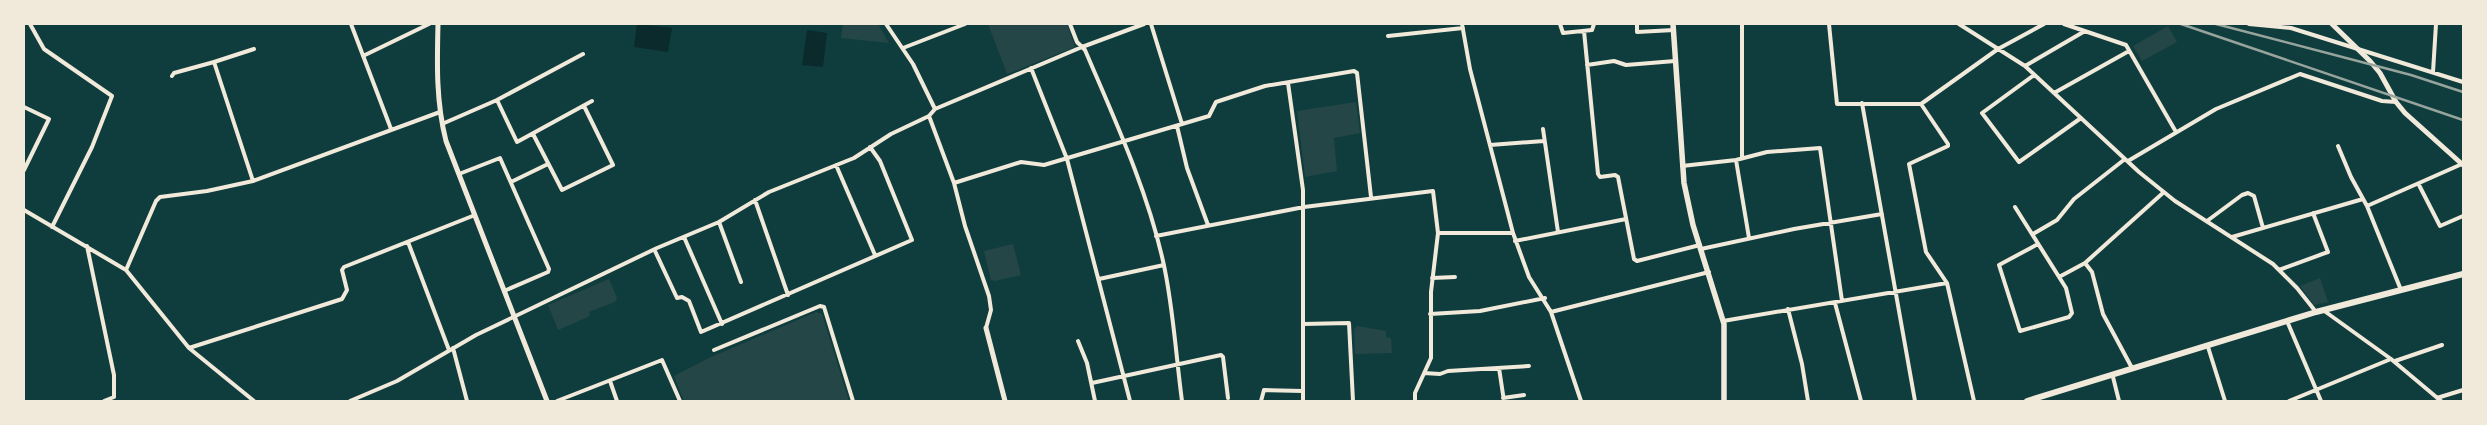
<svg xmlns="http://www.w3.org/2000/svg" width="2487" height="425" font-family="'DejaVu Sans',sans-serif">
<style>
.green{fill:#244646}
.water{fill:#0a2a2b}
.lines{fill:none;stroke-linecap:round;stroke-linejoin:round}
.minor{stroke:#f1e9da;stroke-width:4}
.tertiary{stroke:#f1e9da;stroke-width:5}
.secondary{stroke:#f1e9da;stroke-width:5.5}
.primary{stroke:#f1e9da;stroke-width:6}
.rail{stroke:#97a49c;stroke-width:2.5}
</style>
<rect width="100%" height="100%" fill="#0f3d3e"/>
<path class="green" d="M843,24h35l11,19 -48,-5z
M988,24h79l8,23 -68,27z
M2168,26l9,16 -35,19 -9,-15z
M1356,102l4,31 -26,5 3,33 -32,6 -8,-66z
M1013,244l8,31 -26,6 -4,-1 -7,-29z
M2320,278l8,24 -14,3 -14,-19z
M609,279l8,19 -2,4 -26,10 1,4 -32,14 -10,-25z
M816,312l6,2 27,87h-165l-10,-25 37,-19z
M1357,326l29,5v6l5,1 1,15 -37,1 -1,-24z"/>
<path class="water" d="M637,24l35,4 -4,24 -34,-5z
M807,30l20,3 -4,34 -21,-2z"/>
<g class="lines">
<path class="minor" d="M30,24l14,25 68,47 -20,51 -40,80
M351,24l40,105
M886,24l27,40 22,45
M1070,24l7,18 8,8c29,68 62,139 78,211 10,43 13,96 19,140
M1151,24l31,100
M1462,24l8,45 43,164 16,44 22,35 30,89
M1560,24l3,9 29,-3 2,-6
M1637,24v8l37,-2
M1829,24l8,80h84l27,40v2l-39,18 17,88 21,31 27,118
M1959,24l66,42 114,106 36,29 98,63 24,24 19,24
M2064,24l62,21 50,87
M2249,24l42,4 172,54
M1584,31l14,143 2,3 15,-2 3,2 16,82 3,2 63,-16
M1388,36l75,-8
M903,48l62,-24
M363,56l66,-32
M214,62l40,-13
M1587,65l27,-4 12,4 49,-4
M2025,66l60,-35
M1031,68l36,91 63,242
M2433,72l3,-48
M2034,75l-52,38 37,49 62,-44
M172,76l2,-3 40,-11 39,119
M1288,83l15,107v211
M2054,93l75,-42
M497,100l20,42 75,-41
M1862,103l53,298
M1921,104l77,-55 46,-25
M24,107l25,12 -25,51
M929,116l25,67 11,43 24,70 2,14 -5,18
M442,124l55,-24 86,-46
M1177,126l10,42 21,57
M1543,129l15,103
M533,134l29,56 51,-25 -29,-59
M1490,145l54,-4
M2338,146l13,31 16,29 34,84
M1742,157v-133
M1736,160l13,78
M2128,161l88,-52 84,-35 82,27 14,1
M836,165l39,90
M1682,166l54,-6 31,-8 53,-4 22,153
M459,174l41,-16 49,111 -1,3 -44,19
M511,182l37,-18
M954,183l67,-21 23,3 165,-49 7,-14 49,-16 89,-15 3,2 14,124
M2419,185l21,41 23,-10
M755,200l33,95
M2367,206l95,-42
M2015,207l51,81 6,25 -3,4 -49,14 -21,-66 39,-21
M24,210l102,60 63,78 65,53
M2207,221l35,-26 6,-2 6,3 9,32
M719,222l22,60
M1438,233h75
M2033,234l24,-14 17,-21 51,-40
M1156,236l148,-29 129,-16 5,42 -7,59v66l-16,35v8
M684,237l38,87
M2232,237l131,-38
M1515,241l111,-22
M408,242l41,108
M87,246l27,129v22l-10,4
M1701,249l93,-20 88,-15
M655,251l22,47 5,-1 7,4 12,31 211,-92 -32,-79 -10,-14
M126,270l30,-69 4,-4 47,-6 46,-10 187,-69
M2279,270l49,-18 -15,-39
M2059,277l26,-14
M1432,278l23,-1
M1099,279l65,-14
M1835,303l26,98
M1788,309l14,55 6,37
M2323,310l68,49 50,42
M1551,312l158,-40
M1430,314l50,-3 65,-13
M1723,321l224,-38
M2287,321l34,80
M1303,324l46,-1 4,78
M1078,341l9,22 8,38
M2208,347l17,54
M189,348l153,-49 5,-9 -5,-20 2,-3 131,-52
M453,348l14,53
M714,350l106,-44 4,1 29,94
M2395,361l47,-16
M1499,368l5,33
M2132,368l-29,-54 -11,-42 -7,-9 79,-71
M1424,373l16,1 8,-3 81,-5
M2113,377l6,24
M610,381l7,20
M1092,383l129,-28 2,2 5,41
M1503,398l21,-3
M2437,398l26,-8
M350,401l47,-20 79,-46 181,-87 62,-26 50,-30 85,-34 37,-24 38,-18 6,-7 147,-62 62,-23
M557,401l105,-41 18,41
M1261,401l3,-11 39,1
M2289,401l102,-42"/>
<path class="tertiary" d="M438,24c-1,40 -2,78 8,117l101,260
M2332,24l38,37 10,12 16,29 9,11 58,52
M986,328l19,73"/>
<path class="secondary" d="M1673,24l11,159 9,42 31,99v77"/>
<path class="primary" d="M2027,401l289,-89 147,-38"/>
<path class="rail" d="M2181,24l282,96
M2216,24l195,51 52,17"/>
</g>
<rect width="2487" height="425" fill="none" stroke="#f1e9da" stroke-width="50"/>
</svg>
